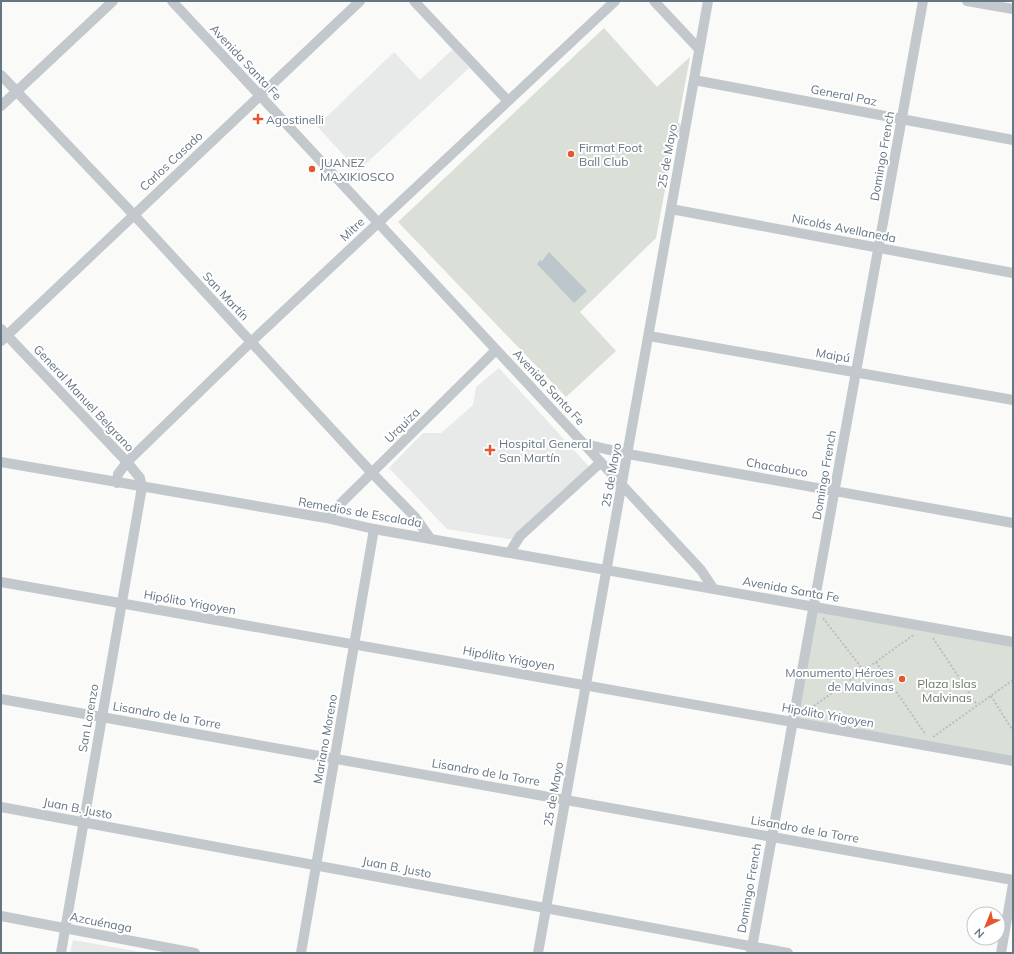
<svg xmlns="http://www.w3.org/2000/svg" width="1014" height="954" font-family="Mulish,sans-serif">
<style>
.built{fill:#e8e9e9}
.green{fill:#dadfd7}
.water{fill:#bbc7cb}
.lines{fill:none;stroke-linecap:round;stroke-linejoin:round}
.path{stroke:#bbbfc2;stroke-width:2;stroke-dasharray:2 2;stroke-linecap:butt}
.minor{stroke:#c3c8cc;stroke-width:10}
.poi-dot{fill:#e4572e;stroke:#fff;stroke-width:1.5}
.labels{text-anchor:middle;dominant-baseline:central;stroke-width:4;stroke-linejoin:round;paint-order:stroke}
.street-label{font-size:12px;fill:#657683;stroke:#fff}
.poi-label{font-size:12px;fill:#657683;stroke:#fff;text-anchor:start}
.park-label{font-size:12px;fill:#687a64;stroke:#fff}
</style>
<rect width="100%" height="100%" fill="#fafaf8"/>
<path class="built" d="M453,49l16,19 -111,103 -41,-45 77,-74 26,28z
M499,368l93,102 -77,70 -68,-11 -58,-61 34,-35h18l32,-28 3,-18z
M73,940l73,13h-76z"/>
<path class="green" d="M604,28l53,59 33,-30 -12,65 5,6 -8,8 -19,102 -76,74 36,39 -50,46 -168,-175z
M814,607l199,35v119l-220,-40z"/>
<path class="water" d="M549,252l38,39 -13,12 -37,-39 3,-4 2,1z"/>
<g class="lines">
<path class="path" d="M823,618l41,53
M933,638l44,67
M876,662l50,73
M991,696l22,35
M804,713l111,-79
M933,737l80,-57"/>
<path class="minor" d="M172,1l529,569 12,18
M414,1l94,100
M654,1l45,48
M967,1l46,8
M1,75l133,140 238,258 43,44 15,21
M694,80l319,60
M1,106l112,-105
M671,209l342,64
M1,329l126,133 13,16 2,9 -81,466
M649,336l364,64
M1,341l359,-340
M584,444l44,10 385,69
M1,462l325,56 48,11 639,113
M117,483l1,-9 9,-12 124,-120 364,-341
M326,518l170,-168
M510,552l10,-16 81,-74
M1,582l1012,179
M1,699l1012,181
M1,807l787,146
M1,916l194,37
M301,953l73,-424
M538,953l170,-952
M751,953l172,-952
M1001,953l12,-69"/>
</g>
<g class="poi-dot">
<path d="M256 113h4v4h4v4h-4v4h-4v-4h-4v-4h4z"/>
<circle cx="571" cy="154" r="4"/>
<circle cx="312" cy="169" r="4"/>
<path d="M488 444h4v4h4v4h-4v4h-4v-4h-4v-4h4z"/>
<circle cx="902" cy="679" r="4"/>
</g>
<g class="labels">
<g class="street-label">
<text transform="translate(246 62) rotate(47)">Avenida Santa Fe</text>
<text transform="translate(844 95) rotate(11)">General Paz</text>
<text transform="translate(667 156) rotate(-80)">25 de Mayo</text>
<text transform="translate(882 156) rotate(-80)">Domingo French</text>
<text transform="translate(171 161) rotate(-43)">Carlos Casado</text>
<text transform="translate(844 228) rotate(11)">Nicolás Avellaneda</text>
<text transform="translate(352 229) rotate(-43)">Mitre</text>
<text transform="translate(226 296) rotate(47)">San Martín</text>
<text transform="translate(833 355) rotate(10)">Maipú</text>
<text transform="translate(549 387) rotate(47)">Avenida Santa Fe</text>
<text transform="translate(84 398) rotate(47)">General Manuel Belgrano</text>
<text transform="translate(402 425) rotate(-45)">Urquiza</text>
<text transform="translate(777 467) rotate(10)">Chacabuco</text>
<text transform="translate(611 475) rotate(-80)">25 de Mayo</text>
<text transform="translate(824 475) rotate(-80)">Domingo French</text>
<text transform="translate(360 512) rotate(10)">Remedios de Escalada</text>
<text transform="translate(791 589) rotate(10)">Avenida Santa Fe</text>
<text transform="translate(190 602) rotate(10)">Hipólito Yrigoyen</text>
<text transform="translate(509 658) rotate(10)">Hipólito Yrigoyen</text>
<text transform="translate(167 715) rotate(10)">Lisandro de la Torre</text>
<text transform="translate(828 715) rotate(10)">Hipólito Yrigoyen</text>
<text transform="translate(88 718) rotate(-80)">San Lorenzo</text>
<text transform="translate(325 739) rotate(-80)">Mariano Moreno</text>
<text transform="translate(486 772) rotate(10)">Lisandro de la Torre</text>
<text transform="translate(553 794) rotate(-80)">25 de Mayo</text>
<text transform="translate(78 808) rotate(11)">Juan B. Justo</text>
<text transform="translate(805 829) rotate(10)">Lisandro de la Torre</text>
<text transform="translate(397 867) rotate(11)">Juan B. Justo</text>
<text transform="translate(749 888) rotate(-80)">Domingo French</text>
<text transform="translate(101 922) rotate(11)">Azcuénaga</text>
</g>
<g class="poi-label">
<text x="266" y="119">Agostinelli</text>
<text x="579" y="147">Firmat Foot<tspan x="579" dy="14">Ball Club</tspan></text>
<text x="320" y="162">JUANEZ<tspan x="320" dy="14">MAXIKIOSCO</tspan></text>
<text x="499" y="443">Hospital General<tspan x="499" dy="14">San Martín</tspan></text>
<text x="894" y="672" text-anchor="end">Monumento Héroes<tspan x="894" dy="14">de Malvinas</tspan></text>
</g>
<g class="park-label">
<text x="947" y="683">Plaza Islas<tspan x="947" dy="14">Malvinas</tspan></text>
</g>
</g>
<rect width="1014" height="954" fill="none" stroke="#657683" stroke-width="4"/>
<g transform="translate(986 926) rotate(223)"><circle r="19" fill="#ffffff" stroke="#c1c8cd"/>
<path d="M0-3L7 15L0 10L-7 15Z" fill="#e4572e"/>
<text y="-6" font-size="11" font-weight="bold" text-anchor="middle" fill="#657683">N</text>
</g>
</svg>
